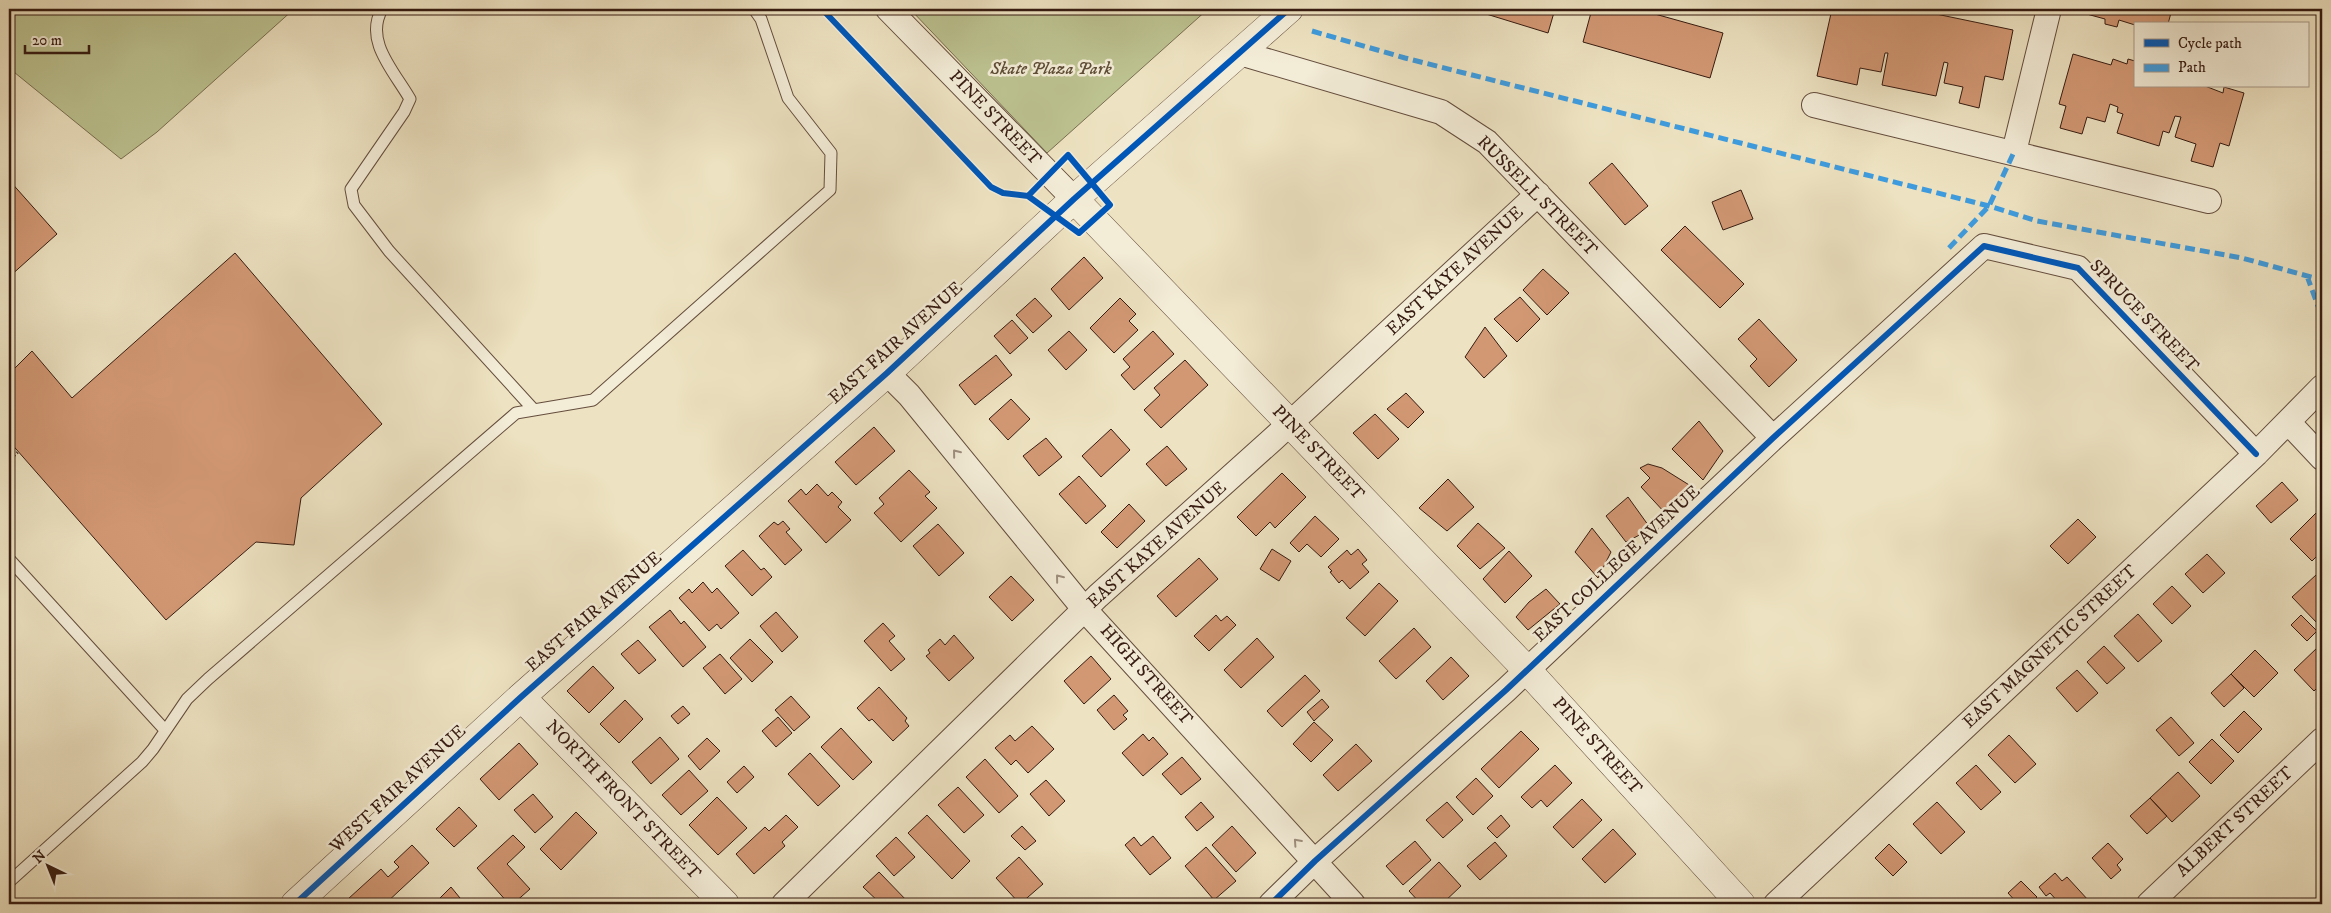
<svg xmlns="http://www.w3.org/2000/svg" width="2331" height="913" font-family="'IM FELL DW Pica',serif">
<style>
.green{fill:#bcc290;stroke:#796e50}
.building{fill:#d29874;stroke:#361b11}
.lines{fill:none;stroke-linecap:round;stroke-linejoin:round}
.service-casing{stroke:#644d3d;stroke-width:13}
.minor-casing{stroke:#644d3d;stroke-width:26}
.tertiary-casing{stroke:#644d3d;stroke-width:29}
.path{stroke:#361b11;stroke-width:3;stroke-dasharray:1 2.5;stroke-linecap:butt}
.service{stroke:#f3ecd7;stroke-width:11}
.minor{stroke:#f3ecd7;stroke-width:24}
.tertiary{stroke:#f3ecd7;stroke-width:28}
.quiet{stroke:#3e9bde;stroke-width:5;stroke-dasharray:10 5;stroke-linecap:butt}
.cycleway-casing{stroke:#f3ecd7;stroke-width:9}
.cycleway{stroke:#0057b8;stroke-width:6}
.oneway{stroke:#9e8e7e}
.labels{text-anchor:middle;dominant-baseline:central;stroke-width:5;stroke-linejoin:round;paint-order:stroke}
.park-label{font-size:18px;font-style:italic;fill:#5e4d37;stroke:#f3ecd7}
.street-label{font-size:18px;fill:#361b11;stroke:#f3ecd7}
</style>
<rect width="100%" height="100%" fill="#ede2c1"/>
<filter id="stains"><feTurbulence type="fractalNoise" baseFrequency=".004" numOctaves="4"/><feColorMatrix values="0 0 0 0 .2 0 0 0 0 .09 0 0 0 0 .02 0 0 0 .5 -.17"/></filter>
<radialGradient id="worn" r=".72"><stop offset=".6" stop-color="#630" stop-opacity="0"/><stop offset="1" stop-color="#630" stop-opacity=".3"/></radialGradient>
<path class="green" d="M9,9h285l-137,123 -36,27 -112,-91z
M910,9h298l-161,144z"/>
<path class="building" d="M1470,9h85l-7,24z
M1592,9h45l86,24 -13,45 -127,-36z
M1832,9h80l101,21 -10,50 -18,-4 -6,32 -20,-5 4,-16 -19,-4 4,-20 -4,-1 -8,34 -54,-11 6,-32h-3l-4,19 -21,-4 -3,17 -40,-9z
M2084,9h88l-4,15 -33,1 -16,-5 -2,7 -12,-3v-5l-22,-6z
M2073,54l38,11 2,-6 14,5 1,-5 7,2v25h70l18,7 1,-6 20,6 -15,53 -9,-3 -7,24 -22,-6 5,-17 -21,-7 6,-20 -6,-1 -6,17 -6,-2 -4,15 -42,-13 6,-19 -6,-2 1,-5 -8,-3 -5,18 -18,-5 -5,17 -22,-6 6,-22 -7,-2z
M1612,163l36,43 -23,19 -36,-42z
M9,180l48,54 -48,43z
M1741,190l12,29 -30,11 -11,-28z
M1685,226l59,58 -24,24 -59,-58z
M235,253l147,171 -81,74 -7,47 -38,-3 -90,78 -157,-179v-67l23,-23 40,47z
M1084,257l19,21 -34,32 -18,-21z
M1543,269l26,24 -22,22 -24,-25z
M1520,297l20,22 -23,23 -23,-23z
M1035,298l17,18 -19,17 -17,-18z
M1120,298l16,16 -7,7 9,9 -24,23 -24,-25z
M1759,319l38,41 -28,27 -19,-21 7,-7 -19,-20z
M1012,320l16,18 -18,16 -16,-18z
M1485,327l22,29 -23,22 -19,-21z
M1069,331l18,19 -21,20 -18,-20z
M1153,331l21,23 -40,36 -13,-15 9,-8 -7,-8z
M996,355l16,20 -37,30 -16,-20z
M1185,360l23,25 -47,43 -17,-18 16,-15 -6,-7z
M1406,393l18,19 -16,16 -21,-19z
M1011,399l19,20 -22,21 -19,-21z
M1375,414l24,25 -21,20 -25,-26z
M1699,421l24,30 -20,29 -31,-31z
M874,427l21,24 -39,34 -21,-23z
M1111,429l19,21 -29,27 -19,-21z
M1046,438l16,19 -23,19 -16,-20z
M1167,446l20,23 -21,17 -20,-22z
M1648,464l14,4 32,20 -28,26 -25,-27 9,-9 -10,-10z
M909,470l21,22 -5,4 12,12 -36,34 -27,-29 10,-9 -5,-6z
M1282,473l24,24 -31,31 -5,-6 -14,14 -19,-19z
M1079,476l27,30 -20,18 -27,-30z
M1448,479l26,28 -27,24 -28,-23z
M2282,482l16,18 -27,23 -15,-17z
M817,484l11,12 4,-4 10,10 -4,5 13,13 -25,23 -38,-42 13,-12 5,6z
M1628,497l23,32 -25,13 -20,-26z
M1129,504l16,17 -28,27 -16,-16z
M2318,511l4,5v35l-10,10 -22,-22z
M1315,516l24,23 -18,18 -14,-13 -8,8 -9,-9z
M2078,519l18,18 -28,27 -18,-18z
M783,521l7,8 -4,3 16,18 -17,15 -26,-29 15,-14 4,3z
M1478,523l27,25 -25,21 -23,-23z
M938,524l26,29 -25,23 -26,-30z
M1592,528l19,24 -13,26 -23,-26z
M1272,549l19,12 -12,20 -19,-12z
M1358,549l9,11 -5,4 7,8 -19,17 -8,-9 -3,3 -9,-11 2,-1 -4,-4 19,-17 4,5z
M743,550l18,20 3,-2 8,9 -20,19 -27,-30z
M1509,551l23,25 -27,27 -22,-24z
M2207,554l18,19 -22,20 -18,-19z
M1199,558l19,21 -42,38 -19,-21z
M2316,575l6,7v38l-4,4 -26,-27z
M1011,576l23,24 -22,21 -23,-24z
M703,582l9,11 5,-5 22,25 -18,16 -4,-5 -8,7 -30,-33 10,-9 3,4z
M1379,583l19,18 -33,35 -19,-18z
M2172,586l19,20 -19,18 -19,-20z
M1546,589l14,15 -32,26 -12,-13 13,-15z
M670,610l11,14 3,-3 22,26 -23,20 -34,-40z
M776,612l22,25 -16,15 -22,-26z
M2138,614l24,27 -24,21 -24,-26z
M1216,615l5,6 6,-5 9,9 -27,26 -15,-15z
M2301,615l16,16 -10,10 -16,-16z
M883,623l12,13 -6,5 16,18 -14,12 -27,-30z
M1414,628l17,19 -35,32 -17,-18z
M954,635l20,23 -25,23 -23,-25 4,-3 -2,-3 12,-11 5,6z
M1257,638l17,19 -33,31 -17,-18z
M750,639l23,23 -21,20 -22,-24z
M638,640l18,20 -17,14 -18,-20z
M2104,646l21,22 -18,16 -20,-22z
M2318,647l4,4v32l-8,8 -20,-21z
M2255,650l23,23 -24,24 -23,-23z
M720,654l22,25 -17,15 -22,-26z
M1091,656l20,23 -27,25 -20,-23z
M1451,657l18,19 -26,24 -17,-19z
M593,666l21,22 -25,25 -22,-22z
M2077,670l21,23 -21,19 -21,-24z
M2231,674l13,14 -20,19 -13,-14z
M1305,675l15,16 -38,36 -15,-16z
M879,687l28,31 -2,3 4,5 -16,15 -21,-22 -3,2 -12,-13z
M1114,695l14,16 -5,4 4,4 -13,11 -17,-20z
M791,696l19,21 -16,14 -19,-21z
M1322,699l7,8 -15,14 -7,-9z
M625,700l18,19 -24,24 -19,-19z
M683,706l7,8 -12,10 -7,-8z
M2244,711l18,18 -24,24 -18,-18z
M778,717l14,16 -16,14 -14,-16z
M2171,717l23,26 -15,13 -23,-26z
M1314,722l19,18 -22,22 -18,-18z
M1032,726l22,23 -26,24 -12,-13 -5,5 -16,-17 15,-13 5,6z
M841,728l31,34 -19,18 -32,-33z
M1521,731l18,18 -40,39 -18,-19z
M1143,734l6,7 4,-4 15,17 -25,22 -21,-23z
M2009,735l27,29 -21,19 -27,-28z
M660,737l19,22 -28,25 -19,-22z
M707,738l13,13 -20,19 -12,-14z
M2212,739l22,22 -23,23 -22,-22z
M519,743l19,21 -39,36 -19,-21z
M1356,744l16,17 -34,30 -15,-16z
M810,753l30,33 -22,20 -30,-32z
M1182,757l19,22 -20,16 -19,-21z
M985,759l33,37 -19,17 -33,-36z
M1555,765l17,18 -25,24 -6,-7 -9,8 -11,-11z
M1976,765l25,27 -20,18 -25,-27z
M744,766l10,11 -17,16 -10,-11z
M689,770l19,21 -27,24 -19,-20z
M2178,772l22,24 -28,26 -22,-24z
M1476,778l17,18 -20,19 -17,-18z
M1046,780l19,21 -16,15 -19,-22z
M958,787l26,28 -20,18 -26,-28z
M533,794l20,23 -18,16 -21,-23z
M717,797l30,31 -29,27 -29,-30z
M2150,798l17,18 -20,18 -17,-18z
M1582,799l20,21 -29,28 -20,-21z
M1201,802l13,15 -17,14 -12,-14z
M1447,802l16,18 -20,18 -17,-18z
M1937,802l28,30 -24,22 -28,-30z
M459,807l18,19 -23,21 -18,-18z
M576,812l21,21 -36,37 -21,-21z
M786,815l12,12 -16,15 3,4 -31,28 -18,-20 29,-27 4,4z
M927,815l43,46 -18,18 -44,-46z
M1501,815l9,11 -13,12 -10,-10z
M1022,826l14,15 -11,9 -14,-14z
M1232,826l24,27 -20,19 -24,-27z
M1613,829l23,25 -31,29 -23,-24z
M513,835l12,12 -18,17 23,25 -17,15h-4l-32,-36z
M1153,836l18,22 -21,17 -25,-30 9,-8 7,9z
M896,837l19,20 -21,19 -18,-20z
M1415,841l16,19 -28,25 -17,-19z
M1495,842l12,14 -27,24 -13,-14z
M2108,843l15,16 -6,6 4,5 -10,9 -19,-21z
M1889,844l18,18 -14,14 -18,-18z
M412,845l17,18 -44,41h-32l-5,-5 33,-30 7,8 11,-10 -5,-5z
M1206,847l30,34 -22,19 -29,-34z
M1019,857l24,27 -23,20 -24,-26z
M1439,862l22,24 -19,18h-21l-12,-13z
M879,872l31,32h-29l-18,-17z
M2055,873l7,8 5,-4 22,24 -4,3h-25l-10,-11 -4,3 -7,-9z
M2021,881l16,16 -7,7h-12l-10,-11z
M451,887l9,11 -7,6h-13l-3,-3z"/>
<g class="lines">
<g class="service-casing">
<path id="service" d="M382,9c-18,32 12,62 28,90l-6,13 -53,77 3,16 35,46 145,159
M9,559l156,171
M9,882l133,-120 11,-13 34,-50 21,-20 308,-266 77,-13 237,-210 1,-37 -43,-55 -27,-79 -7,-10"/>
</g>
<g class="minor-casing">
<path id="minor" d="M888,9l186,190
M1240,53l201,59 46,30 286,296
M1814,105l395,96
M2014,152l35,-143
M887,373l22,22 176,215 268,294
M2288,422l34,36
M784,904l314,-308 174,-156 266,-246
M1271,904l44,-43 191,-171 267,-252 211,-192 94,22 178,186
M1776,904l480,-450 66,-67
M2149,904l173,-164"/>
</g>
<g class="tertiary-casing">
<path id="tertiary" d="M1074,199l453,471 214,234
M521,697l204,207
M295,904l226,-207 366,-324 187,-174 215,-190"/>
</g>
<path class="path" d="M9,460l9,-8"/>
<use href="#service" class="service"/>
<use href="#minor" class="minor"/>
<use href="#tertiary" class="tertiary"/>
<path class="quiet" d="M1312,31l93,27 584,148 48,15 205,37 80,22
M1949,248l40,-42 25,-54
M2307,276l15,41"/>
<g class="cycleway-casing">
<path id="cycleway" d="M822,9l169,178 12,6 25,3 51,37 31,-28 -42,-50 -40,41
M295,904l226,-207 366,-324 187,-174 215,-190
M1271,904l44,-43 191,-171 267,-252 211,-192 94,22 178,186"/>
</g>
<use href="#cycleway" class="cycleway"/>
</g>
<defs><path id="oneway-chevron" d="M-2-3.5L2.5 0L-2 3.5" fill="none" stroke-width="1.6" stroke-linecap="round" stroke-linejoin="round" transform="scale(1.25)"/></defs>
<g class="oneway">
<use href="#oneway-chevron" transform="translate(956 453) rotate(-129)"/>
<use href="#oneway-chevron" transform="translate(1059 578) rotate(-129)"/>
<use href="#oneway-chevron" transform="translate(1297 842) rotate(-132)"/>
</g>
<g class="labels">
<g class="park-label">
<text x="1051" y="69">Skate Plaza Park</text>
</g>
<g class="street-label">
<text transform="translate(995 118) rotate(46)">PINE STREET</text>
<text transform="translate(1537 196) rotate(45)">RUSSELL STREET</text>
<text transform="translate(1455 271) rotate(-43)">EAST KAYE AVENUE</text>
<text transform="translate(2144 316) rotate(46)">SPRUCE STREET</text>
<text transform="translate(896 343) rotate(-42)">EAST FAIR AVENUE</text>
<text transform="translate(1318 453) rotate(46)">PINE STREET</text>
<text transform="translate(1157 545) rotate(-42)">EAST KAYE AVENUE</text>
<text transform="translate(1617 564) rotate(-43)">EAST COLLEGE AVENUE</text>
<text transform="translate(594 612) rotate(-41)">EAST FAIR AVENUE</text>
<text transform="translate(2050 647) rotate(-43)">EAST MAGNETIC STREET</text>
<text transform="translate(1146 675) rotate(48)">HIGH STREET</text>
<text transform="translate(1597 746) rotate(48)">PINE STREET</text>
<text transform="translate(398 789) rotate(-43)">WEST FAIR AVENUE</text>
<text transform="translate(623 800) rotate(46)">NORTH FRONT STREET</text>
<text transform="translate(2235 822) rotate(-43)">ALBERT STREET</text>
</g>
</g>
<rect width="2331" height="913" fill="none" stroke="#ede2c1" stroke-width="30"/>
<rect x="10" y="10" width="2311" height="893" fill="none" stroke="#361b11" stroke-width="2.5"/>
<rect x="15" y="15" width="2301" height="883" fill="none" stroke="#361b11"/>
<rect x="2134" y="22" width="175" height="65" fill="#f3ecd7" stroke="#a79888"/>
<rect x="2144" y="39" width="25" height="8" fill="#0057b8" stroke="#a79888"/>
<text x="2178" y="48" font-size="15" fill="#361b11">Cycle path</text>
<rect x="2144" y="64" width="25" height="8" fill="#3e9bde" stroke="#a79888"/>
<text x="2178" y="72" font-size="15" fill="#361b11">Path</text>
<g transform="translate(48 866) rotate(317)" stroke="#f3ecd7" stroke-width="4" paint-order="stroke">
<path d="M0-4L9 19L0 12L-9 19Z" fill="#361b11"/>
<text y="-8" font-size="14" font-weight="bold" text-anchor="middle" fill="#361b11">N</text>
</g>
<path d="M25 45v8h64v-8" fill="none" stroke="#361b11" stroke-width="2.5"/>
<text x="32" y="45" font-size="15" fill="#361b11" stroke="#f3ecd7" stroke-width="4" paint-order="stroke">20 m</text>
<rect width="100%" height="100%" filter="url(#stains)"/>
<rect width="100%" height="100%" fill="url(#worn)"/>
</svg>
